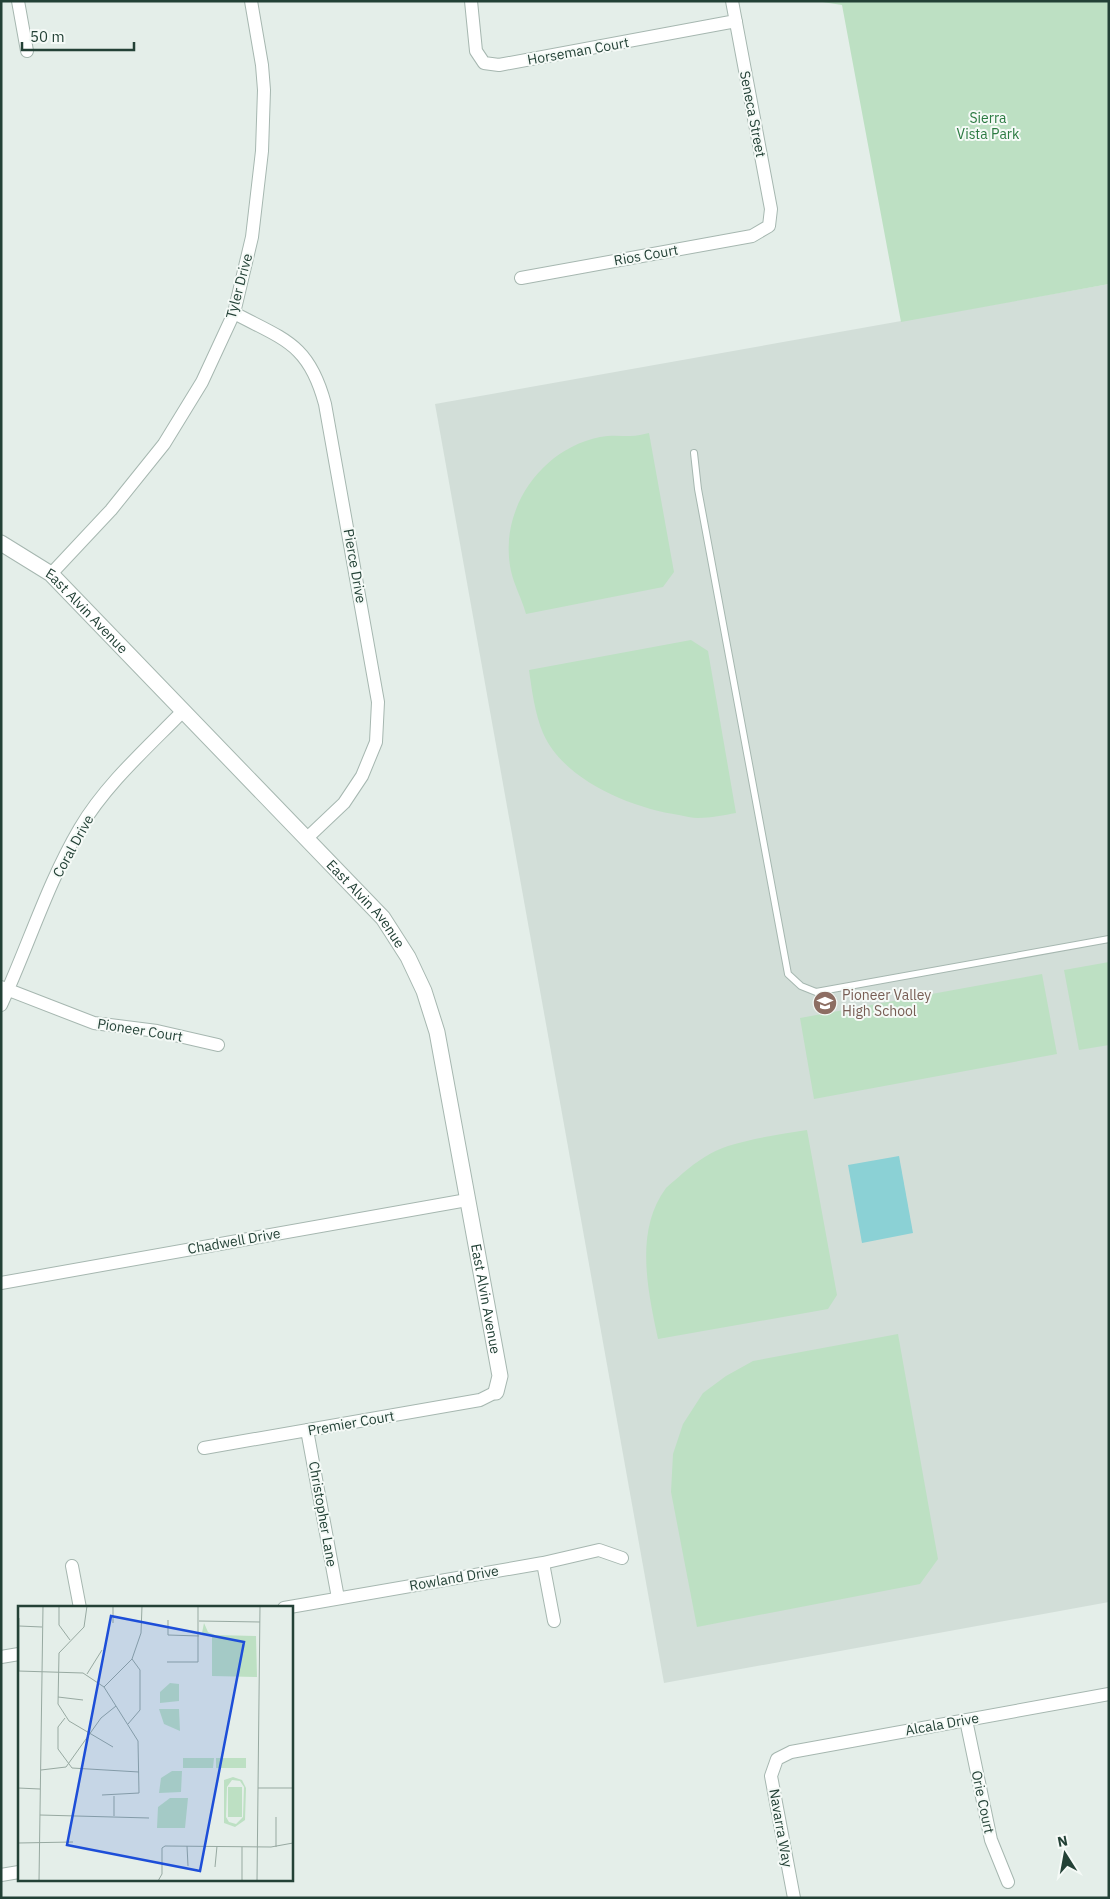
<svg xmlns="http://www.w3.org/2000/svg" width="1110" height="1899" font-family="'IBM Plex Sans',sans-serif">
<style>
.built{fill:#d2ded8}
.green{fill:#bde0c3}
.water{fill:#8bd1d5}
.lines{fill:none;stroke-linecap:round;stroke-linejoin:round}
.service-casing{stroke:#a6b7b0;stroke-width:8}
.minor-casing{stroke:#a6b7b0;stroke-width:14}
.tertiary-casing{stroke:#a6b7b0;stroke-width:17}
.service{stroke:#fff;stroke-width:6}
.minor{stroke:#fff;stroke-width:12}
.tertiary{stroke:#fff;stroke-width:15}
.labels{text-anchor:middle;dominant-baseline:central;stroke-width:4;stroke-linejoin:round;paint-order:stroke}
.street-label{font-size:14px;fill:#234136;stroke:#f5faf7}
.park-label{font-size:14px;fill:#2b7a41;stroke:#f5faf7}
.education-label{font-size:14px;fill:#785e54;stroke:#f5faf7;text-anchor:start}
.inset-road{fill:none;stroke:#97a9a1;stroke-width:1}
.view{fill:#1d4ed8;fill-opacity:0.15;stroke:#1d4ed8;stroke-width:2.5}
.inset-edge{fill:none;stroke:#234136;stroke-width:2.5}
</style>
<rect width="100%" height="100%" fill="#e4eee9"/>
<path class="built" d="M1109,284v1318l-445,81 -229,-1279z"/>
<path class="green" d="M816,1h293v283l-208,38 -59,-317z
M649,433l25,139 -11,15 -137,27c-4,-15 -12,-29 -15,-43 -13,-60 29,-122 89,-134 10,-2 20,-1 30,-1 7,0 13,-2 19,-3z
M691,640l17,11 28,162c-12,2 -25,5 -38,5 -6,0 -13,-2 -19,-3 -47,-7 -115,-34 -136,-82 -8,-19 -11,-42 -14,-63z
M1109,962v83l-30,5 -15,-80z
M1042,974l15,80 -243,45 -14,-81z
M807,1130l30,165 -9,14 -170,30c-10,-48 -24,-108 8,-151 5,-5 12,-10 17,-15 13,-11 29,-22 45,-27 26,-8 53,-12 79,-16z
M898,1334l40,225 -18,25 -223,43 -26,-135 2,-38 10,-30 20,-31 23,-17 27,-15z"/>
<path class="water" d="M899,1156l14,77 -51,10 -14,-78z"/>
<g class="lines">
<g class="service-casing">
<path id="service" d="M694,453l4,36 90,485 13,12 15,6 293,-53"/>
</g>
<g class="minor-casing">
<path id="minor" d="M18,1l9,50
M471,1l5,50 8,12 15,2 237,-44
M521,278l231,-42 17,-10 2,-17 -39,-208
M234,313c51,27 75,31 91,91l53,298 -2,40 -14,34 -18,27 -38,36
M51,574l60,-64 53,-66 38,-62 32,-69 18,-76 10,-86 2,-61 -2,-25 -11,-64
M1,987l93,36 63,8 61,14
M1,1005c27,-58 46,-121 79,-177 26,-44 67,-80 103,-117
M1,1283l466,-83
M307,1430l31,168
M204,1448l276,-48 16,-8
M543,1563l11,58
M72,1566l8,42
M284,1608l259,-45 56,-13 23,8
M1,1657l18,-3
M966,1720l25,120 17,42
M1,1875l18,-3
M794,1898l-23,-122 6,-17 14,-7 318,-58"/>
</g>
<g class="tertiary-casing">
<g id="tertiary">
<path id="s1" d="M1,543l50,31 332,344 25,39 16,34 13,41 63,344 -4,16"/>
</g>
</g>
<use href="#service" class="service"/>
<use href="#minor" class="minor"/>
<use href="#tertiary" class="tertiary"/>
</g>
<defs>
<g id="school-disc" transform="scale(1.25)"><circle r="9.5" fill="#8d6e63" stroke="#f5faf7"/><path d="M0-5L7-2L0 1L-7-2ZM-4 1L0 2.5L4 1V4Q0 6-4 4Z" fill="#fff"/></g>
</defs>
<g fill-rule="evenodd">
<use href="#school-disc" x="825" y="1003"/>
</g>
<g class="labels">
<g class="street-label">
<text transform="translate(578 51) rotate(-10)">Horseman Court</text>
<text transform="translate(753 114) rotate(79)">Seneca Street</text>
<text transform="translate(646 255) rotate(-10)">Rios Court</text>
<text transform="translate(239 286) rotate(-75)">Tyler Drive</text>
<text transform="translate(355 566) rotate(80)">Pierce Drive</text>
<text stroke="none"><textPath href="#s1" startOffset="110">East Alvin Avenue</textPath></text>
<text transform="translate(73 846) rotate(-61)">Coral Drive</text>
<text stroke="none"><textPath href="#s1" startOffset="515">East Alvin Avenue</textPath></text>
<text transform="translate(140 1030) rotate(9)">Pioneer Court</text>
<text transform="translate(234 1241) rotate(-10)">Chadwell Drive</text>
<text stroke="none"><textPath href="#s1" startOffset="935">East Alvin Avenue</textPath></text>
<text transform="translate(351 1423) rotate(-10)">Premier Court</text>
<text transform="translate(323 1514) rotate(80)">Christopher Lane</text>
<text transform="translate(454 1578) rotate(-10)">Rowland Drive</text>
<text transform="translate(942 1724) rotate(-10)">Alcala Drive</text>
<text transform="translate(983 1802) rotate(78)">Orie Court</text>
<text transform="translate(781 1828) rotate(80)">Navarra Way</text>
</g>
<g class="park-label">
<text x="988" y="118">Sierra<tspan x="988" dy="16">Vista Park</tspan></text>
</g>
<g class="education-label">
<text x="842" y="995">Pioneer Valley<tspan x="842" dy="16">High School</tspan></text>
</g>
</g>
<g transform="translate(18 1606)">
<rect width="275" height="275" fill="#e4eee9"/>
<path d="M186,17l4,9 7,3 41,1 1,41 -45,-1v-39l-10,-4zM152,77l9,1v17l-19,2v-11zM141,103h20l1,22 -16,-7zM165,152h31l-1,10h-30zM198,152h30v10h-30zM154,165h10l-1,21 -22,1 2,-15zM215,171l9,3 4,8 -1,32 -10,7 -11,-4v-43zM214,174l8,1 4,6 -1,30 -7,7 -7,-2 -3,-5 1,-30zM210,181h14v30h-14zM152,192h18l-3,30h-28l1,-21z" fill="#bde0c3" fill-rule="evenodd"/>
<path class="inset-road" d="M41,0v19l11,15M69,0l-3,21 -25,26 -1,51 11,17 44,26M150,14v15l31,1M181,15l61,1M95,17v-17M1,20l23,1M149,56h31v-56M0,65l65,2 21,14 34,54 1,52 -37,2M1,65v-53M69,68l15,-24M86,81l28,-28 9,-26 1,-27M0,89v43M40,91l25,3M47,112l-7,9v22l14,19 67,4M110,118l12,-14v-40l-8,-11M23,164l25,-3 35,-49 15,-12M0,182l22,1M240,182h35M0,200v57M22,209l109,3M96,210v-20M0,237l55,-1M169,240l1,20M224,241v34M258,241v-30M197,261l2,-21M21,275l4,-275M140,275l4,-7v-26l3,-2 106,1 22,-4M239,275l3,-275"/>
<path class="view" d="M93,10l133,26 -44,229 -133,-26z"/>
<rect width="275" height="275" class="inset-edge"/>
</g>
<rect width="1110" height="1899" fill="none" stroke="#234136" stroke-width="5"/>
<g transform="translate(1065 1854) rotate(349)" stroke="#f5faf7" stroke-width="4" paint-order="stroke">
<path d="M0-4L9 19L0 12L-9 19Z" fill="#234136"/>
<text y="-8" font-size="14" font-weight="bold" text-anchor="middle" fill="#234136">N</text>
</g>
<path d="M22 42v8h112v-8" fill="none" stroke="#234136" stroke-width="2.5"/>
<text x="30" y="42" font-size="15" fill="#234136" stroke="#f5faf7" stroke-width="4" paint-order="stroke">50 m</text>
</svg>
